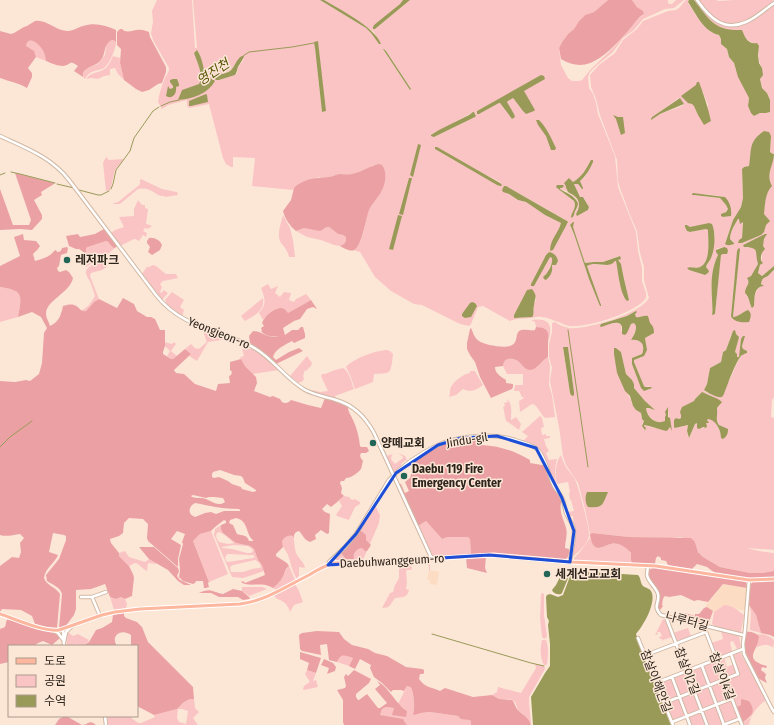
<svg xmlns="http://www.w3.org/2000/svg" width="774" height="725" font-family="'Fira Sans Condensed','Noto Sans KR',sans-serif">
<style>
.built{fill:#fcddc3}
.green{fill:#fac4c5;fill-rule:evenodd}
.forest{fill:#eba1a4;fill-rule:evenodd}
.water{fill:#9a9a58}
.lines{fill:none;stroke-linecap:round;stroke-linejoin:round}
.stream{stroke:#9a9a58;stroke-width:1}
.minor-casing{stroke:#d0b8a4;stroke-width:4.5}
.major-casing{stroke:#fff;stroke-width:5}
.minor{stroke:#fff;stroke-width:2.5}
.major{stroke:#fdb79f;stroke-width:3}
.marked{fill:none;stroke:#1d4ed8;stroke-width:3;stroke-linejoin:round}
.poi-dot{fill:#226658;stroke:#fce7d7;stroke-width:1.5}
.labels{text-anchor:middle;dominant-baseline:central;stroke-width:3;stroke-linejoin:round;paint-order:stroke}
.poi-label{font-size:12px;font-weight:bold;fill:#2d241c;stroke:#fce7d7;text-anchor:start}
.street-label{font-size:12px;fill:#2d241c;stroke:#fce7d7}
.water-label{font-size:13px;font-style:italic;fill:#565400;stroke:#fce7d7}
</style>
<rect width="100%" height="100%" fill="#fce7d7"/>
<path class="built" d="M429,570l10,2 -2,13 -7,-1v-4h-3z
M723,584l24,4 -2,22h-6l-11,-5 -6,1 -8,6 -1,-1 -6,-4 -3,1z"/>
<path class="green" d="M157,0h35l3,48h2l-4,-48h127l46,28 5,5 8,11 -5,-12 -50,-32h79l-3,4 -27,23v2h2l35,-29h198l-14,12 -9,3 -6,6 -5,8 -6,5 -6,8 -3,6 2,17 7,13 4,3h7l3,-1 9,-11 21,-20 17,-19 5,-8 10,-8c-4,-6 -9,-8 -12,-14h36v3l2,1h2l4,-4h8l-10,8 -9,1 -22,10 -9,11 -11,8 -10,14 -17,14 -6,6 -2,5 1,11 4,6 3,9 2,11 17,42 3,31 18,45 2,19 4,17v13l4,12v5c-10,15 -59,30 -77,28 -5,-1 -9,-4 -14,-5 -4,-2 -14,-5 -18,-4 -2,0 -4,1 -6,1 -8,1 -14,0 -21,3l-27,-15 -5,1 -7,17 -2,2 -9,-2 -38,-19 -8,-1 -23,-13 -16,-14 -15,-25 -7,-2c11,-6 12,-30 16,-41 2,-5 7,-9 10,-13l-5,-31 -19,9 -6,1 -7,-1 -6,1 -10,3 -7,-1 -25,11 -1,2 -41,-4 3,-28 -22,-1v10h-2l-5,-3 -3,-6 -14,-54 -20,4 -2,-2v-6l-19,5 -6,4 -4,-7c1,-8 4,-17 7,-24 2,-4 4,-6 4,-10l-16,-28 -2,-7 2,-11 -1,-11zM318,42l7,69 -3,1 -7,-64zM383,49h2l1,2 25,38 -1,1zM199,52l2,7 3,17 3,6 3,-3 -10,15 -19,6 1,-10 18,-6c4,-9 -3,-22 -6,-31zM239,58l5,1 -6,9 -1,5 -2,2 -16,5 -2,-5c12,-2 16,-6 22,-17zM523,86l2,4 -1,1v2l-7,8 -3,-3h-1l-5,3 -1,2 7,11 -2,5 -12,-16h-1l-20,11h-2v-3l37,-20 4,-3zM473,112h1l2,3 -1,2 -41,20 21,-15zM435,149l65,33v4zM591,166l-6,11 -5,4 2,8 -4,-5h-4l6,13 4,1 5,9 -1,3 -9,5 -3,-1c11,-21 -12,-17 -9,-27 1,-3 3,-4 4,-6l2,1c7,-4 12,-10 18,-16zM563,186l-3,2 -1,1c2,1 5,1 7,2 2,1 3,3 5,4 11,7 7,13 0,22 1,-6 6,-10 3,-16l-17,-13zM503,192l17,2 44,25 4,4 -2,2 -7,3 2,-3v-2l-16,-8 -19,-13 -8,-2 -9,-6zM573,224l-1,3 13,36 9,-1h9l16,-6v3l-1,1 4,9 2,10 5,21 -9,-16 -4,-23 -1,-1c-7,11 -18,0 -28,6l14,39 -12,-26 -15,-45 -4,-8zM549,252l4,2 5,7 -2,4h-4c1,5 -1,9 -4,14l-5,-2c5,-4 8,-11 10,-18l-2,-3 -3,2 -3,8 -14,18 15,-29zM529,290l7,7v3l-2,3 -1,13 -2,1 -17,1v-3l13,-24z
M686,0h3l-1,3c8,11 16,29 31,32l2,4v5l6,5 2,8 5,6 2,7 13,28 -1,8 6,10 6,-3h6l4,-1v-12l-3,-7 -5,-5 -2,-9 2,-11c-4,-7 -4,-14 -3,-22 -10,-4 -13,-6 -17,-16 -29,1 -32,-10 -48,-30h2c5,6 10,15 16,19 4,3 8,4 12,5 20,7 35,-9 50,-20v150h-1l-3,-2 1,-17 -21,25 -1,6 -5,1 -2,2 1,29 -2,9 -8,13 -8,23 9,-1 -4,-3c0,-7 4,-13 8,-20h1l4,2 -1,17 -3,5h3l19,-8c2,-12 3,-42 10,-49 -4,-9 -1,-20 3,-29v109c-4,3 -8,7 -13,10l-3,-3c1,-3 2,-7 3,-10 2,-8 0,-20 5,-27l-1,-1 -21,9 3,4c12,-3 9,8 11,16l-10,17v3l-3,9 5,8v4l4,1c1,-8 0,-18 9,-20l-2,-2c1,-6 3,-6 7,-8 2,-2 4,-5 6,-6v127l-2,3 -1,17 3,1v132l-27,-2 12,3 15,2v18l-12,2h-12l-30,-6 -17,-10 -5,-5 -3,-10 -14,-5 -12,1 -40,-1 -37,-4 -2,1 -5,-25 -7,-26 -12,-18 -3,-9 -4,-29 -9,-46 2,-13 -3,-11v-13l3,-12v-9l3,-1c4,3 9,5 14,6 17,2 71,-14 80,-30l-5,-18v-13l-4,-14 -3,-22 -7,-16 -10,-27 -2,-7 -1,-21 -17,-45 -4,-16 -5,-12 -1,-12 9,-10 16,-12 8,-13 14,-11 6,-8 25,-10 8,-1 3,-2zM697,85l6,7 5,13 -1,3 4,13 -7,3 -6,-9 -3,-9 -3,-2zM679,98l5,6 -2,2 -30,11zM704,194l21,3 5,19 -7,1 -2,-1 7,-7 -2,-4 -6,-7 -26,-3zM687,225l3,2h23l2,9 -3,19 -6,12 2,6 -3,2 -16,-5 3,-3c20,5 16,-25 16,-37l-2,-1 -16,3 -3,-1zM724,247l-1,7 -2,1 -1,7 -5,52h-3c1,-5 0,-10 0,-15 -1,-16 -1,-30 6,-44l-2,-6zM740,249l-7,68 1,1 4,-1 4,-4 -8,7 -3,-4 3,-35zM636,311v1l-1,2 1,3 3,1 15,15 -9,5 1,6 -4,13 -8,3v2l10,24 1,1 5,-1 -7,4 -11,-32 10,-4c4,-10 -2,-15 -11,-14 3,-5 5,-9 5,-14l-2,-3 -3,1 -2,4 -8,3c1,-4 1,-6 -3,-8l-17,1 26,-8zM736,334l2,3 -3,15 2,5h2l6,-21 -3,10 1,3v5c-7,7 -9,18 -14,27 -3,5 -8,10 -13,15 -4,-2 -9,-2 -12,-6l3,-6 3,-16 11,-6 2,-10 3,-2 3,-8 2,-7zM568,347l6,45v3l-4,-2 -7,-45zM616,348l5,4 5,22 8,10v4l11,13 9,8 -8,-1c1,10 10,17 20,13v-6l2,-4 2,16 -15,1 -11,-3 1,6 -3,-7 2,-3 -3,-4v-4c-12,-7 -7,-11 -13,-18l-11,-22zM701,393c10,1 14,4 19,12l-3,3c1,8 -3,14 5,19l-1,8c-1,-4 -4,-12 -7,-15 -2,-1 -4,-1 -6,-1l-2,1v8l-5,-1 -4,-4 -2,1 -6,14 -2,-7 1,-6 -13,3 1,-10 3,1 2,-1c1,-6 8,-14 13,-17l1,-2z
M699,0h17l3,1 15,-1h40v1c-18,13 -38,34 -61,16 -6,-5 -10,-11 -14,-17z
M31,40c10,3 14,12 15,21l-10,-4c-1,-6 -7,-7 -10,-11 0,-4 2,-5 5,-6z
M112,40l4,2c0,6 -6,22 -12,26 -3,2 -8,2 -12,4 -3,1 -5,4 -7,7l-2,-2v-2l2,-6 13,-5 7,-9 1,-10 1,-2z
M113,56l7,2v5l4,17 -6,-6 -3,-6 -5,1v6l-6,1 -6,3 -7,-1 -5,1c7,-9 13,-5 20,-11 3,-3 5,-8 7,-12z
M106,157l3,3 15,-1 -9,11 -4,17 -1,3 -4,1 -3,-28z
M141,179l21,10 14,3h1l1,3 -13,2 -1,-1c-9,1 -11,-10 -26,-7l-18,15h-7l1,-1 4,-1 20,-16 2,-2v-4z
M138,200l4,5h3v3l3,1 -2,15 4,1 2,1 -4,3 -3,-1 -2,3 4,2 -1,4 -3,-2 -4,6 -4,-2h-1l-14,7 -9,-13 4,-3 9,-3 -5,-10 15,-1v-7z
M283,215l7,13 3,12 2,17h-6c-1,-6 -5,-10 -8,-14 -5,-9 0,-19 2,-28z
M327,227h2l9,7 5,1 3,1v5l-2,3 -4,2 -6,-1 -13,-5 -14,-3 -11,-6 8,-3 20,1z
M106,241c4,1 5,6 9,7l-6,5 -23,14 -2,-1 -4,-8 3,-3v-3l2,1 1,-5 2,-1z
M103,259l5,7 -6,4 -11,3 -1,3 9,23 -5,3 -8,9 -4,1v-2c6,-2 10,-9 13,-14l-4,-12 -5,-10v-4l3,-3z
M153,265l3,1 10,8h10l2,4 -15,3 -3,3 2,3 -2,5 1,1 3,-3 4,3 -6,7 -21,-25 6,-8h2z
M268,284l3,5 7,-3 -3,7 5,4 4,-5 7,1 -2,7 5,2 2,-3 10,-5 5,6 -23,13 -10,-5 -3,1 -12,11 -4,-7c8,-9 6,-14 2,-25z
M0,287l16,3c8,7 3,18 2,27l-18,5z
M172,292l12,8 -4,7 4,3 -2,7 -18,-14 2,-1 -1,-2z
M263,298c2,13 -8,17 -18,23l-4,-5z
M531,320c17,-2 22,3 18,19v-2l-9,-10h-4l-1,-5z
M202,329l37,12 1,2 -13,-4 -19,3 -11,19 -8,-5 2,-2 -6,-5 6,-5 5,5 2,-1 1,1 8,-7z
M164,342l8,2 2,-2 2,2 -5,7 6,5 -4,3h-2l-4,-3 3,-5 -5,-5z
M242,349h14l11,10 12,11 -26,4 -8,-8 -5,-9 4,-1z
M387,350l3,1 3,3 -1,9 -2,8c-5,4 -10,2 -16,3l-1,8 -18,7 -5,-14 -4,-8c6,-8 31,-17 41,-17z
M307,356l5,7 -1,3 -5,5 -1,-1 -2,6 1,3 -2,3h-3v1l-9,-7z
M548,357l2,9 -1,19 3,10 3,22 -10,1c-5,-4 -6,-11 -12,-14l-3,1 -1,1 -9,6 -1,-11 5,-3 -1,-1h-1l-3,-6h-5l1,-6h8v-11h-16l-4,-8 1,-5c14,-10 18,11 29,8 6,-1 9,-9 15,-12z
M343,368c7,4 8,14 11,21l-19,7 1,3 -21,-6 -3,-3 8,2 8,-1 -7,-15 1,-2h3l10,-4z
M470,371h5l8,14c-6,5 -13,8 -20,4l-7,6 -7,2c1,-3 1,-5 1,-7 1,-7 13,-16 20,-17z
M507,399c6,5 4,14 4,21l5,-3 5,7 -2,6 -11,-8h-1c-3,-5 -2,-10 -4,-15l2,-1 -1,-3 4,-1z
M540,416l2,2 2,9 -3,1 1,7 4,-1v2h4v2l-6,1 2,7 3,5 -3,2 3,7 8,-1c-3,11 -2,21 1,32l-4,-7 -13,-32 -17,-10v-2l4,-4 -6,-4z
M398,453l7,3 3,6 -2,-2 -5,4 1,3 -7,6 -9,-17 7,-2 -1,1 -1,4 4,5 8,-6v-1z
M561,455c1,4 3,8 5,12 3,5 8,9 10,15 3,7 14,48 13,54 -1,7 -11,17 -17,21l2,-29 -1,-12h-5l-1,-4 7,-1 -3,-11h-1l-1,-6 1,-2 -2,-10 -11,2c-2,-9 -2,-21 4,-29z
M344,496l5,1 3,3 3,-1 5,3v2l-5,3 -6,13 -12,-4 -1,-1 6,-9 -3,-5z
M375,505l5,10 -1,8 -16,37 -26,1 -3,-3c20,-16 28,-32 41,-53z
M426,521l16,18 5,-2h21l2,1 1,17 -35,2 -3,-1 -15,-30z
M221,525v4l15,14 14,3 4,3 4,11 4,5 2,6 -21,7 -11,-1 -18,-42 1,-6zM219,532l6,3 9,8 -6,1 -9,-2c-2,-2 -4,-6 -2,-9zM234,545l14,1 4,3 1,2 -2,2h-4l-15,-4 -10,-1v-1c4,-1 8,-1 12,-2zM227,554l23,1h3l2,2 -2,1 -25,4 -2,-1 -1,-3zM255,560c4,2 5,3 6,7l-1,1c-7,0 -12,3 -18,4 -4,0 -8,0 -11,0l-1,-5 3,-2z
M211,531l17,43 -19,8 -16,-41 7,-7z
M286,536h7c2,6 1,12 3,17 3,6 8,9 9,15l-6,-1v9h-1v2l-1,1c-5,-8 -6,-15 -9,-24 -2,-5 -6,-8 -6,-14z
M590,538c2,3 3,9 7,10 4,1 9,-3 13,-4 6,-2 17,2 20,8 2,3 3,8 5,12l-61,-3v-3l6,-6z
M125,551l4,6 16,5 4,-3 7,4v1l-8,-1 -1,8c-5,-2 -7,-7 -12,-8l-6,3 -10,-10v-3z
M397,561h31l2,2v8l-1,-1v-4l-2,-3 -3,-1 -15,1 3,5 -1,2h-4l-1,1 1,11 -1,7 3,1c-1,8 -8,7 -14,8 -5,7 -5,10 -13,10l8,-15 3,-1 2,-7 4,-7v-13h-3z
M289,566l6,14 -19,10 -3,-2 8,-9 4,-8z
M295,584l4,7 4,11 -9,3 -4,7c-1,-4 -4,-9 -8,-11 -4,-2 -6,-2 -8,-6z
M242,587h20l5,2 -18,7 -7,-5z
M542,593l2,1v21l3,21 -1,2 -2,1 -2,-2 -2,-19 1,-24z
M110,597l6,2 5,-2 4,2 2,5 -1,4 -12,2z
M724,605c9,0 14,6 20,10l-3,17 -4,1 -2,-2c-8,-1 -16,-2 -23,-7l2,-12z
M749,605l7,10 5,18 -11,-3 1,-18z
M663,619l3,2 6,16 -9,3v2l-1,-3h-2l-1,-2 3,-1 -2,-4h-3l1,2 -3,1z
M688,628l3,8 -14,5 -1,-1 -3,-7z
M721,631l18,5 2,11 -4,2 -4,-8 -3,1 2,9 -5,4 -9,3 -2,-2 -5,-13 12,-4z
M68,632l5,4 5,-2 11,6c-2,5 -7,6 -12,6v-1l-3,-1 -1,2h-6l-1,-9z
M757,634c6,0 12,1 17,6v4l-1,2 1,2c-8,-5 -10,-3 -18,-1l3,-8v-4z
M542,640h4c3,7 2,17 1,24l-1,1h-2c-4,-6 -4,-18 -2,-25z
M740,652l26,48c-9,7 -15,14 -17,25h-6l-1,-2 9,-6 -2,-16 -7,-2 -1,6 -5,2 -10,-25v-2l14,-5 -7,-19 2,-2z
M341,655h4l8,3 -4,8 -12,-4 2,-5z
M724,658l3,9 7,-3 3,8 -1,2 -10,4 -2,-1 -6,-15 1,-2z
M714,662l2,1 6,15 -1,2 -10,4 -2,-1 -5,-15v-2z
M535,664l9,2 1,3 -16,28v6l2,20 -7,-7 -1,-2 -5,-4 -3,-8 -5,-3h-11l-7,-4 5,-3 1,-5 23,6 15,-25z
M700,668l2,1 5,14 -1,2 -10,4 -2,-1 -5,-15 1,-1z
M307,670l9,3 -3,8 3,-1 2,7 -14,3 -1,-1 1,-3 6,-4 -5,-8z
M684,673l2,1 6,15v2l-11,4 -1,-1 -6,-15 1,-2z
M671,679l1,1 6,15 -1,2 -11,4 -1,-1 -6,-15 1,-2z
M722,682h2l5,16 -1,1 -10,4 -1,-1 -6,-14 1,-2z
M407,686c2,1 3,1 5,4 2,5 3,19 1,24l17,-2 28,4c5,4 8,2 13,5v4h-64l-3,-4 -24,-6 2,-6 4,-2 8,1 -1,6 14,-3 -9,-7z
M707,687l2,1 6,15 -2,2 -9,4 -2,-1 -6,-15 1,-2z
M692,693l2,1 6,15 -1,1 -10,5 -2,-1 -6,-15 1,-2z
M677,698l3,1 5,16 -1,2 -10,3h-2l-6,-16 1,-2z
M190,699h4l1,9 4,4 -6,6 5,7h-90v-9h21l9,7h3l14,-6 -1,-2 23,-6 7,-7zM178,709h4l6,2 -2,13 -7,-2 -2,-4z
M729,701l2,1 6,15 -1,2 -11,4 -1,-1 -6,-15 1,-2z
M714,707l2,1 6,14v3h-14l-4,-13v-1z
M700,713h2l4,12h-15l-2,-7 1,-2z"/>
<path class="forest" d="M608,0h24l5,7 6,4 1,3c-7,4 -10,10 -15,16 -3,4 -7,7 -10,11 -17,17 -34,33 -58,18l-2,-11 3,-6 6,-8 6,-5 5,-8 6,-6 9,-3z
M35,21c11,-2 21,10 33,10 5,0 10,-4 15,-5 11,-4 23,-1 33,4v13l-1,-2 -3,-1c-10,5 -5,14 -12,21 -6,7 -18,5 -17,16l-9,-6 4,-5c-9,-7 -7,-1 -15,0 -6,0 -12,-3 -17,-5 -1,-4 -1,-8 -4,-12 -4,-6 -14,-14 -16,-3l8,5 2,6 -8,11 4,5v4l-5,11c-8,-5 -19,-7 -27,-10v-47l11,3 3,-1 10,-6 3,-1z
M120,29h2c6,6 12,-1 20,1 1,0 5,1 7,2l1,5 16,30v5l-4,11 -4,1 -9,6 -7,2 -6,-3 -12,-9 -4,-17 1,-14 -4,-4v-13z
M379,164l3,1c7,9 2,24 -4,32 -3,4 -7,8 -9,13 -3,8 -7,36 -15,40 -4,2 -10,-2 -14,-4l4,-2 2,-3v-4l-3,-2 -5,-1 -9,-7h-2l-7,4 -16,-3 -8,3c-6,-5 -11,-12 -13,-20l8,-11 3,-12c5,-6 17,-10 25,-10 3,-1 6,0 9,-1 5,0 8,-3 12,-3 4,0 8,1 12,0 10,-2 17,-8 27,-10z
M15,173l39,10v1l-13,8 1,3 -8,5 8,15v4l-10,11 -12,-1 -20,1v-41l13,36h16l2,-5z
M104,229l13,17 -2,2c-4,0 -5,-6 -9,-7l-18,6 -2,1v4l-1,1 -6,-4h-3l-7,-3 -3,-10 12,-2 2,3 15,-3z
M23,234l1,6 12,1 4,5 -2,3 -5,5 2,7c7,-2 15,-4 19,-10l2,-1 1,2c3,0 4,-1 5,-4l5,-1 1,1 -1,5 -6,2 -2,11 -2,2 1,3 2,1 6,-2 3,2 4,6c-3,15 -27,22 -27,36 0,4 3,8 4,12 9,-4 11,-11 13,-20 4,-1 7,-2 11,-1 6,2 6,7 12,6l8,-9 5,-3 18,9 6,-10 11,6 3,7 10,6h4l4,2 5,11h5v16l-2,6v2l8,5h2l12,-10 6,5 -17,16 2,3 8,1 11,10 21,7 2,-7 12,-1 -1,-7 2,-1 1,-3 -2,-2v-8l11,-3 4,7 11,11 1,6 -3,8 16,6 3,-1 7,3 2,3c4,2 6,1 9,-2l17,5 13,3 4,-10 14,4 9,5c0,5 3,8 5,13 4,8 6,17 7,26l1,1h6l2,4 -3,2h-5c-2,4 0,5 2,8 -1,3 -1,5 -2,8 -3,4 -10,9 -15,9l-2,3h-3l-1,2 2,5 -1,5 3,3 -8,7 -5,4 -4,-3 -5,5 3,3 5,2 -1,19 -2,1 -6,-4 -6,5 1,4 -6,3c-6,-2 -7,-7 -11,-11l-3,1 -2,3v4l-1,-3c-5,-1 -8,0 -11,5l1,6 -7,7v2l11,7 2,3c-5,4 -4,7 -7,12 -2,4 -6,7 -9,10 -11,-7 -24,0 -32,-6l2,-1 2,2 20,-8 -3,-10 -4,-5 -4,-11 -4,-3 -14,-3 -13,-10 -2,-4v-4l5,-2v-2l-2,-1 -9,7 -4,4 -11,3 -7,7 16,41 -1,1 1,4 -3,1h-2l-1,-7h-7l-1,2 -2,1 -10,-3 -4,-4 1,-7 -1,-11 4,-15 -1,-2 3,-8 -8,-3 -6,8 10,6 -3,14v8l-30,-26 -1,-3 1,-14 -5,-5 -14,-1 -5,5 -1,10 -4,3 -9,3 1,4 8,10v3l10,10 4,8 1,4 -2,18 -7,3 -4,-2 -5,2 -6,-2 -5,-13 -14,5 -15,1v19l-2,6 -9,12 -6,1 3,-34c-2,-7 -9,-9 -15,-13l-1,-6 13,-16 7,-19v-4l-2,-1 -11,-2 -4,19 9,3c-3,8 -13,13 -14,23 3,8 12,9 16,16l-3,34 -11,-1 -11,-3 -3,-8 -11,-6 -19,-1 -2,3v-46l12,-9 7,1 2,-6 -1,-9 4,-5 -4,-4c-7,1 -14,3 -20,1v-154l15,1 11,-2 4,1 9,-7 3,-11 2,-30 3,-5 -6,-11 -9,-5 -14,5c1,-9 7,-24 -5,-27 -4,-2 -9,-2 -13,-3v-21l20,-10 -6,-19zM220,470l14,5 7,1 2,2 2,5 11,7v1l-3,1 -11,-3 -1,-2 -9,-3 -4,-3 -9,-4 -5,1 -2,-1v-3l1,-2zM193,495l13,3 3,-1h5l9,1 2,4c-8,6 -15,-3 -23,-4 -3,0 -7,0 -10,-1l-1,-1zM195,503c15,3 29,6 44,6l1,1v1h-16l-8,3 -5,-2 -6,1 -10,4c-6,-2 -7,-7 -3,-12zM236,518c13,3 9,15 17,22v1h-4c-2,-7 -7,-5 -12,-7l-4,-9 -4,-2 1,-3z
M149,238c5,-1 11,2 13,7l-2,5 -8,5 -4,-3 2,-5 -3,-4v-2z
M311,300l6,9 -4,-2 -6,2 -7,10 -6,2 -11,7 2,7 7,-5h6l3,-3h2l2,7v4l-11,5 -2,-2c-7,4 -17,8 -19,16l3,3 13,-8 10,-4 4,3 -27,13 -14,-12 -12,-9 -1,-7 4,-5c12,1 12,8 27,5 -7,0 -13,2 -19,-5l1,-1 -1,-2 3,-2 -2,-3c2,-6 12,-15 18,-15 4,0 6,2 8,5z
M536,327c11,0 14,5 12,15 0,5 0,10 0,15 -6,3 -11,13 -18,13 -9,-1 -9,-13 -22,-11 -4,1 -4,3 -5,7l-8,1c0,6 5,9 11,13v3l7,1v3l-1,2 -21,9 -11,-21 -5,-15 -5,-7 -3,-6v-6l3,-14 1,-1c2,4 3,10 8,13 5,4 28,8 33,4 6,-3 3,-10 7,-14 4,-3 11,0 16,-1z
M482,437v8c18,1 33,6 48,15v3l12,2h1l1,-2 9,23 8,11 2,5 -2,1c-2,9 3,17 5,25 2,6 -1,14 -1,20l4,1c0,5 0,9 -5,11l-69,-7 -24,2 -1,-16 -2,-2h-21l-5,2 -16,-18 -8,5 -19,-42h2l4,9 4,-2 -4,-9 5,-4c1,-5 3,-7 4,-12l-3,-4c10,-7 22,-15 33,-19 12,-4 25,-5 38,-6z
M360,530l6,5v5l5,5 -4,6h-2l-3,-3c-5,0 -10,6 -8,11h-8l-5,-6 10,-10z
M592,533l37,4 62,1 4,4 3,10 5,5 17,10 30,6h12l12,-2v7l-23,1 -28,-5 -8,-1 -8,-6 -10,-3 -5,5 -24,-4 -2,-4 -5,-1v-2l-3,-2 -2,2 -1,6h-20l-3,-1 -1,-3v-7c-4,-5 -13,-11 -20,-9 -7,1 -14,9 -19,-1 -1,-3 -2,-6 -2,-9z
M139,547h15l24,21 1,3 -2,5 3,4 11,5h-7l-6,-4 -10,-11 -19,-11z
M486,556l-1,12 2,5 -20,-5 -1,-10z
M654,567l92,14 1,7 -24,-4 -15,18 -10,-2 -4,1 -13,-6 -12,2 -4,-1c-3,3 -2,5 -3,9l1,1 -3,4 -2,-1v-18l-8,-13 -2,-3 1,-5z
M774,580v57l-4,-2 -9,-2 -5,-18 -7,-10 1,-15 1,-6 2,-3z
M233,589l9,2 8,7 -1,1 -6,1 -5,-3h-19l-8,-4h-12c11,-6 14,-1 24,1z
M707,607l6,4 -5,14 -28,-6 1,-5 3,1 1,-2 10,3v-2h4l5,-6z
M123,613h1v3l2,2 11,4 5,5 6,15 45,45 1,12h-4l-6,3 -7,7 -23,6 -17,-9v-60h-14l8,-1v-10c-10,-7 -21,1 -14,11h-34l6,-4 7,-12 6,-2 10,-6 1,-7z
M7,619h1l46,14 4,3 2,2 -8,7 -9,-4 -7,3 1,2h-28v16l-9,2v-35l5,-2z
M317,631l22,1 5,7 8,6 16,4 7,4 12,3 19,11 16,2 2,1v3l-1,1h-3l-1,5c8,10 11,7 21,12l5,-3 28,9 19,-2 7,4 13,1c3,3 3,8 7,11 4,4 11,8 12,14h-60v-4l-2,-1 -8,-1 -3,-3 -28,-4 -9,1 -7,2 -1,-1c2,-5 1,-18 -1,-24 -1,-3 -2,-3 -5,-4l-3,5 -3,-1h-8l-2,2 -9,-9 -8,-6 -4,-9 1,-3 -11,-6 -5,10 -6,-3 4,-8c-9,-3 -12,-5 -16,4l-8,-2 -2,-16 -7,1 1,10 -19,-4 -2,-2 -1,-14 3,-2z
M747,632c3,-1 9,1 12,4 0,15 -18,23 8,30l-1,2 -4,-1 -1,3 5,4 -1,4 2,5c-4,-2 -9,-4 -11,-7 -6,-8 -13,-28 -12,-38 1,-2 2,-3 3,-6z
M300,652l21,6 -5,15 -9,-3 2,-7 -9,-4z
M324,659l9,4 3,4 -1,4 -8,3 2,-6 -8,-3z
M354,670l17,9 -2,4 -13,11v3l2,3h1l8,-6 11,14h2l7,-5 -12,-14 5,-4 -3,-4c10,5 15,16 23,24 2,3 5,4 7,6l-1,6 -14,-2 2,-7 -8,-1 -4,2 -2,6 23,4 1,2 3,4h-63l-1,-3v-22l-6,-10 8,-2 1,-2 -2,-9 2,-3 2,2z
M742,699l7,2c8,12 2,15 -7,22l-6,-16 5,-2v-5z
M65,716l3,1 14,8c7,0 7,-6 14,0h-41l4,-6z"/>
<path class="water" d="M320,0h4c15,9 51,27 57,44h-2l-8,-11 -5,-5z
M403,0h7l-35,29h-2v-2l1,-2 26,-21z
M689,0h5c16,20 20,31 48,30 3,7 6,15 15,13l2,3 -1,9 1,8 3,5 1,7 -3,4 2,9 5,5 3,7v12l-4,1h-6l-6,3 -3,-3 -3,-7 1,-8 -11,-21 -4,-14 -5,-6 -2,-8 -6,-5v-5l-2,-4c-15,-3 -23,-21 -31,-33z
M318,41l8,70 -4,1 -7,-64 -1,-6z
M383,49h1l2,2 25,38 -1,1z
M197,50c6,8 7,22 9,31l1,1 4,-4 4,3c-7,13 -23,18 -37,19l4,-10 17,-6c5,-9 -2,-22 -5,-31z
M242,56h2c-1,4 -4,7 -6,11 -1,3 -1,5 -3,8l-16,5h-3l-1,-1v-2c4,-3 10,-3 15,-6 5,-4 6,-12 12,-15z
M541,75l3,1 1,3 -21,12 11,19 -1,1 -8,3 -3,-3 -9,-12 -1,-1 -5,3 -1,1 7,12 1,3 -3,2 -12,-16h-1l-20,11h-2v-3z
M173,79h4l2,5v2l-3,1c1,6 -3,13 -10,9l2,-10 2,3 3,-1v-2l-3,-4v-2z
M697,82h2c5,13 9,26 12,39l-7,4 -6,-10 -4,-9 -2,-2 -4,-1 -7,-7 15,-11z
M206,94l1,1 1,7 -17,4h-2v-5z
M680,98l4,6 -24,10 -9,6v-1l1,-2z
M473,112h1l2,4 -1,1 -41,20 -3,-1v-1l8,-5 30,-15z
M613,115l5,2h5l2,16 -4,2 -5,-16z
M536,120h3c8,8 12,18 17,28l-1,2h-4l-5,-14 -8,-11z
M764,131l5,1 2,4 -1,16 3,2h1c0,11 -9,20 -2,32 -7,7 -7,19 -8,28l6,7 -4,4 -2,7 -3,3 -19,8h-4l1,-3 3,-2 1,-16 -3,2 -1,-5h-1c-4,7 -8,13 -8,20l4,4v1c-3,1 -6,2 -9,0l8,-24 8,-13 2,-9 -1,-29 2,-2 5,-1c3,-17 -1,-24 15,-35z
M418,144l3,1 -8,32 -3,-2z
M435,147h2l63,36 2,2 -1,1h-1l-3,-1 -62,-36z
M591,160h2v2c-3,7 -7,14 -13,19l3,7v1h-1l-4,-5h-4l6,13h3l6,10 -1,3 -11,6 -1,-2c4,-7 5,-14 -3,-19 -1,-1 -4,-2 -5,-3 -2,-3 -2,-7 -4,-9l5,-5 4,4c10,-6 13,-13 18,-22z
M409,178h3l-9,37 -4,-1z
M557,185h6l1,1 -2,2h-2v1c6,4 14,6 18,14 0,5 -4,8 -4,12l-2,3 -1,-1c1,-6 6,-10 3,-16l-17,-13 -1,-1z
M504,186h2l61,35 1,1 -15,28 -3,1c0,-12 9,-19 11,-28l-16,-8 -19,-13 -8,-2 -9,-6 -6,-2 -1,-2z
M693,193l32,4c5,5 7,12 6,19l-8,1 -2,-1v-2l5,-2 2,-3 -2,-4 -6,-7 -26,-3h-2v-1z
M398,215l4,1 -9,34 -4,-1z
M573,222h1l-1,5 12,36 9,-1h9l17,-6 1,3 -3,1 3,4 3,15 5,21 -2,1c-7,-7 -9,-30 -11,-40h-1c-7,9 -18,-1 -28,5l14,39v1h-1l-11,-27 -15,-45 -4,-9z
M709,223l3,1c4,9 3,25 -1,34 -1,3 -4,5 -5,9l3,4 -1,2 -3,2 -16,-5 -2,-2c4,-2 9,1 13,-1 11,-5 8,-27 8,-37l-2,-1 -16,3 -3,-1 -2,-4v-2h2l3,2z
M765,234h2l-3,5 -1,7 2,3c-4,4 -6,11 -2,14l-3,2 -2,8 4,3c4,-3 8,-7 12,-10v4c-2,1 -4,4 -6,6 -4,2 -6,2 -7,8l3,2c-11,1 -9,12 -10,20l-2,2c-3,-5 -2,-10 -7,-15 0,-7 6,-9 2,-15l4,-2 7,-12c-4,-13 3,-16 -14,-17l-1,-2z
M724,247l3,1 1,3 -1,3h-4l-2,1 -6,59 -3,1c1,-5 0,-11 0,-16 -1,-15 -1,-30 6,-44l-2,-3v-2z
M739,248l1,1 -7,68h1c5,-1 9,-5 14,-7 4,3 3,7 1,12 -6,1 -16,0 -18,-6l6,-65 1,-2z
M549,252c5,1 8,4 9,9l-2,4h-4c1,6 -1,11 -6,15l-2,-1 -1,-2c5,-4 10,-13 9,-19l-2,-1 -16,29h-3v-2l15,-29z
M532,289c6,8 3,8 2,16 -1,4 0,7 -1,11l-1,1 -18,1v-3l13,-25z
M472,302l3,1 2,3 -6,11 -6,1 -3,-2v-2l8,-11z
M636,311l1,1 -2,2 1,3c4,1 7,-2 12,-1l2,7c3,3 4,5 4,10l-9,5 2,12 -3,6 -10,4v2l10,24 1,1h6l1,1 -8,3 -3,-3 -9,-24v-6l10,-4c4,-10 -2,-15 -11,-14 3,-5 5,-8 5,-14l-2,-3 -3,1 -4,9 -2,2 -3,-1c0,-2 0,-4 0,-7 -2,-9 -16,-1 -21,0l-1,-1 1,-2 26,-8z
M735,330l1,4 3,3 -4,15 2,2v3h2l2,-18 2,-3h2l-3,10 1,3 4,2v2c-3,1 -3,1 -6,3 -5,5 -14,30 -17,38l-2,3c-5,1 -14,-4 -18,-7l3,-6 3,-16 11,-6 2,-10 3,-2 7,-19z
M563,347h5l6,45v3l-1,1 -2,-1 -1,-2z
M614,348h2l5,4 5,22 6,6 2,4v4l11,13 10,9 -6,-2h-3c1,10 10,17 19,13v-4l1,-2 -1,-3 3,-5v10l2,1 2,13 -2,-4 -1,1 -1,2 -2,1 -17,-5 -5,-1v1l2,2 -2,5 1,-3 -3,-4 2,-5 -2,-2 -1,-6 -5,-3 -3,-4 -3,-10 -5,-5 -8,-18 -3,-19z
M702,392l16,7 4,3 -5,6c1,7 -2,12 2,17l9,4c0,5 -1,7 -5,10l-2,-1c0,-8 -5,-18 -13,-19l-1,1 2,3h-3l1,3 -1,2 -3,-1 -4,2 -2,-1v-5l-2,1 -6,14 -2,-7 1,-6 -13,3 -1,-1v-7l2,-2 3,1 2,-1v-3l-1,-3 2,-5 12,-6 1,-2z
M587,492h21c-6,14 -5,16 -20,15 -3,-4 -3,-11 -1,-15z
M572,571l66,4c3,3 2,8 5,11 3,2 6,2 8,5 5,8 -3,26 -8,33 -2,4 -5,7 -7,10l35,91h-138l-2,-28 14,-24 5,-7v-22l-2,-19 1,-4 -2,-4 -1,-20 1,-2 3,-1 8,3 5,-2z
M562,573l6,1 1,2 -7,17 -1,1c-4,1 -8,-1 -9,-4l4,-5z"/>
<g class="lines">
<path class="stream" d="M243,56l6,-4 43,-5 22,-4
M161,106l9,-4 9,-2
M11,172l9,2 35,9
M0,175l5,-2
M57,184l17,4
M111,189l2,-5 3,-14 14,-19 4,-13 19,-27 6,-4
M79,190l19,5h3l8,-4
M568,330l20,137
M0,447l10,-10 22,-16
M432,634l99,29 13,3"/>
<g class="minor-casing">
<path id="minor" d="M697,0c12,17 26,32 49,22 10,-4 19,-13 28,-19
M0,136c26,12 51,21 69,44l87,115c17,22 41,31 67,40 11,4 23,7 33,14 18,11 30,30 49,41 10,5 21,7 31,10 17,5 30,18 38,33l58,126
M328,565l1,-3 16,-15 11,-13 33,-54c13,-14 32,-27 49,-35 21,-10 56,-12 77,-5 8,3 17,4 23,10 7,7 11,26 16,36 2,4 6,7 8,12 3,5 2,12 5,17 3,6 7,10 7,17 0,10 -3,20 -4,30
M648,565c0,3 -1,7 -1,10 1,7 9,12 11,19 2,9 -6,12 3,21l82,20
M749,580l-4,50 -2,14 1,10 27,53 3,5
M81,597h11l14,-5
M92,597l8,19
M666,617l41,108
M704,627l38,98
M52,630l6,3 6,8
M63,630l1,16
M638,638l35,87
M64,642l2,-10 6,-6
M646,655l60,-23
M702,666l22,59
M672,677l18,48
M656,683l87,-34
M664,703l74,-29 -7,-20
M105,716l1,9
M672,722l59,-23
M723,725l16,-6"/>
</g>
<g class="major-casing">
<path id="major" d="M0,614c15,5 44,18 59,16l43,-15 13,-3 25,-3 100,-5c25,-3 47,-18 69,-29 8,-5 16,-10 26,-12l109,-5 49,-3 79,7 84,4 93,14 25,-1"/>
</g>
<use href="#minor" class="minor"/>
<use href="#major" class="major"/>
</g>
<path class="marked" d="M497,436l39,12 26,50 12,33 -4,31 -81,-7 -161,10 28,-31 40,-61 42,-28 23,-7z"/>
<g class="poi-dot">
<circle cx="67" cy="260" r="4"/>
<circle cx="373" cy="443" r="4"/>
<circle cx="404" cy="476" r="4"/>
<circle cx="547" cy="574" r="4"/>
</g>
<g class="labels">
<g class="poi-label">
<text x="75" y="260">레저파크</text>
<text x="381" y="443">양떼교회</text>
<text x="412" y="469">Daebu 119 Fire<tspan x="412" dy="14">Emergency Center</tspan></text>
<text x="555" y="574">세계선교교회</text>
</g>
<g class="street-label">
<text transform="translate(219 333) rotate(22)">Yeongjeon-ro</text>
<text transform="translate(467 440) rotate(-9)">Jindu-gil</text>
<text transform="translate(392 561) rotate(-3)">Daebuhwanggeum-ro</text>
<text transform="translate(687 621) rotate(15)">나루터길</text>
<text transform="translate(687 671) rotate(69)">참살이2길</text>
<text transform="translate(722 676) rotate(69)">참살이4길</text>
<text transform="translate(656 681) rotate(69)">참살이해안길</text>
</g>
<g class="water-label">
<text transform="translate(213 72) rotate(-34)">영진천</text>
</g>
</g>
<rect x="8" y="645" width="130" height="72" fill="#fce7d7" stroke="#a9998c"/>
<rect x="16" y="658" width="20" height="6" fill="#fdb79f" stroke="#a9998c"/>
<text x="44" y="665" font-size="12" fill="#2d241c">도로</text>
<rect x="16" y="675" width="20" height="12" fill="#fac4c5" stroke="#a9998c"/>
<text x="44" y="685" font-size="12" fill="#2d241c">공원</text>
<rect x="16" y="695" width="20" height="12" fill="#9a9a58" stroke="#a9998c"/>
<text x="44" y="705" font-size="12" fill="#2d241c">수역</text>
</svg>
